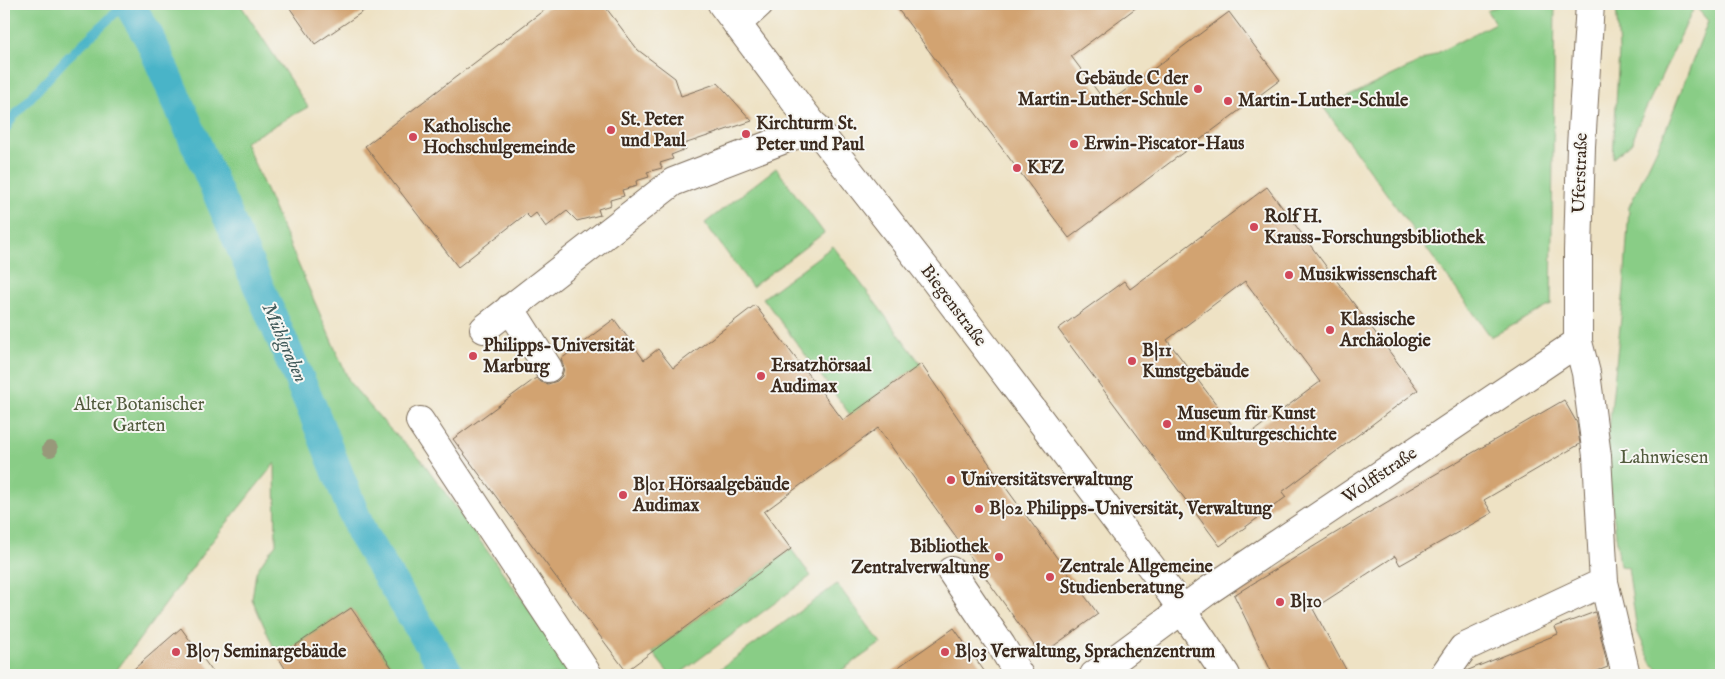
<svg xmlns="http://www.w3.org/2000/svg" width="1725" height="679" font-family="'IM FELL English',serif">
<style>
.green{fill:#89cd86;stroke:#627c52}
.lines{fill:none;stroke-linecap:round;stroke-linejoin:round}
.stream{stroke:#4ab4c8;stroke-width:9}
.canal{stroke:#4ab4c8;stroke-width:31}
.building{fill:#d2a371;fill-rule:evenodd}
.minor-casing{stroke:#7a6a58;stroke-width:30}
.major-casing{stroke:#7a6a58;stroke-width:30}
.minor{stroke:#fff;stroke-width:28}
.major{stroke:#fff;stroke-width:28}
.tree{fill:#98987a}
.poi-dot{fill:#d1495b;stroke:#f6f6f2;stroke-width:2}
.labels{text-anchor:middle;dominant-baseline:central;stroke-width:4;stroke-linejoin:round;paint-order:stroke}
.poi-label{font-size:18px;font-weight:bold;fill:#3b2a1e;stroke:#f6f6f2;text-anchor:start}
.street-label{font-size:18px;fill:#3b2a1e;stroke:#f6f6f2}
.park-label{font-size:18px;fill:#525b3d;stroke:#f6f6f2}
.water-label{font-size:19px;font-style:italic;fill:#405a5a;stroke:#f6f6f2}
</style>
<rect width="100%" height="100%" fill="#f6f6f2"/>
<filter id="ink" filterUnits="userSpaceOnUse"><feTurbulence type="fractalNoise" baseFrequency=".02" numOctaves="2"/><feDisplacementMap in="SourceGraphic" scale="10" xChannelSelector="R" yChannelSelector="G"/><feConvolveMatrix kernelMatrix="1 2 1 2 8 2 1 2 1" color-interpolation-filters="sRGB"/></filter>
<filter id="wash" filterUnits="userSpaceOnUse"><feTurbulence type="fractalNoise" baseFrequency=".0096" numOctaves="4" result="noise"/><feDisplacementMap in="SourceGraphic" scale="20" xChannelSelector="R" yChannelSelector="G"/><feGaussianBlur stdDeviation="1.12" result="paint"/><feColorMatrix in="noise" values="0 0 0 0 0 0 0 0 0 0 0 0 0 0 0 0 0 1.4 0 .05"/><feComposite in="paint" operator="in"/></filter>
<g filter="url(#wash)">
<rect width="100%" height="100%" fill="#eee2c4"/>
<path class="green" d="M4,4h236l68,103 -63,35 105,241 39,45 31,30 157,217h-180l-46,-67 -73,49 -26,-58 4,-27 9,-14 11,-14 -1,-81 -65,81 -97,131h-109z
M1501,4h54l-4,301 -60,32 -167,-229 86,-41 85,-44 -8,-12z
M1616,4h105v671h-55l-14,-11 -15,-33 -9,-64 -8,-1 -14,-108 18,-169 5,-82 38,-80 41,-106 -13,-15 -60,125 -2,11 -20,16 6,-107z
M776,168l48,65 -72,54 -47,-64z
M833,246l88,118 -59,42 -11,10 -88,-118z
M791,549l20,27 -133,99h-8l-18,-23z
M837,584l44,59 -46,32h-123z"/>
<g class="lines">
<path class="stream" d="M4,132l9,-15 53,-58 59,-55"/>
<path class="canal" d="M129,4l21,35 161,367 51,128 87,141"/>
</g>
<g id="blocks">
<path class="building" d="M287,4h87l-59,40z
M552,4h51l35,46 37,28 6,18 37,-13 34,38 -68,23 2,5 -15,6 2,4 -13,4 2,5 -15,4 2,5 -13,4 1,5 -15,4 2,6 -14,4 1,5 -13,4 2,6 -23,6 -10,-10 -21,16 -10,-14 -6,5 -4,-4 -68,53 -93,-121z
M894,4h247l-70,52 36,48 122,-92 51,68 -211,158z
M1267,187l151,203 -136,102 4,5 -66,49 -162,-217 66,-48 6,8zM1245,281l75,101 -77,57 -76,-99z
M755,305l88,115 78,-56 85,124 92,126 -57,41 -163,-227 -114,84 27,37 -165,122 -173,-232 83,-61 5,4 7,2 9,-3 5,-5 2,-8 -3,-9 53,-40 30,41 14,-11 15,19z
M1564,400l13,23 3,21 -96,56 8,13 -92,52 -5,-9 -82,53 36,66h-76l-39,-80 136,-83z
M351,608l46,67h-108l-11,-18z
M1595,612l13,55 -21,8h-124l3,-4 92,-37 -3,-7z
M181,628l34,47h-88z
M954,628l33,47h-100z"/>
</g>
</g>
<g filter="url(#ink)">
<use href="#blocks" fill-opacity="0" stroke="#7a6a58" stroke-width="1"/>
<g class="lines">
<g class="minor-casing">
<path id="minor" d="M737,24l22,-20
M510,308l38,60
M484,329l189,-147 143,-55
M420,421l168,254
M951,571l50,74 18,30
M1604,582l22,93
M1094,675l115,-85 369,-248
M1444,675l19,-27 141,-66 -7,-126 -11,-83 -8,-31v-91l3,-105 9,-142"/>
</g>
<g class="major-casing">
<path id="major" d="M722,4l78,104 133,170 237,314 56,83"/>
</g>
<use href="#minor" class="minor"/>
<use href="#major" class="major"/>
</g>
<circle class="tree" cx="50" cy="449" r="8"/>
</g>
<g class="poi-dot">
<circle cx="1198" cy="89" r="5"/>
<circle cx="1228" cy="101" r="5"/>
<circle cx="611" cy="130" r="5"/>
<circle cx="746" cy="134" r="5"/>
<circle cx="413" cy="137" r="5"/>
<circle cx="1074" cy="144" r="5"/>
<circle cx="1017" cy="168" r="5"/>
<circle cx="1254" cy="227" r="5"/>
<circle cx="1289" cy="275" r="5"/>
<circle cx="1330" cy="330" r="5"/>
<circle cx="473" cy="356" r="5"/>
<circle cx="1132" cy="361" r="5"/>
<circle cx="761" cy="376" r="5"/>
<circle cx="1167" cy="424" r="5"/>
<circle cx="951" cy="480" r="5"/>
<circle cx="623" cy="495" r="5"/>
<circle cx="979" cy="509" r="5"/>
<circle cx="999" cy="557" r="5"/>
<circle cx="1050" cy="577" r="5"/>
<circle cx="1280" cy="602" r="5"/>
<circle cx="176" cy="652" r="5"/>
<circle cx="945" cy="652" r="5"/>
</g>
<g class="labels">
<g class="poi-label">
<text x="1188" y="79" text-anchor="end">Gebäude C der<tspan x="1188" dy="21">Martin-Luther-Schule</tspan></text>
<text x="1238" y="101">Martin-Luther-Schule</text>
<text x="621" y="120">St. Peter<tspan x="621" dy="21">und Paul</tspan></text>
<text x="756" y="124">Kirchturm St.<tspan x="756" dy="21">Peter und Paul</tspan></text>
<text x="423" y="127">Katholische<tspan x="423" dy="21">Hochschulgemeinde</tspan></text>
<text x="1084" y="144">Erwin-Piscator-Haus</text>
<text x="1027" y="168">KFZ</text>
<text x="1264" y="217">Rolf H.<tspan x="1264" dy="21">Krauss-Forschungsbibliothek</tspan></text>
<text x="1299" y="275">Musikwissenschaft</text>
<text x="1340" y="320">Klassische<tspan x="1340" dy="21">Archäologie</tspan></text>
<text x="483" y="346">Philipps-Universität<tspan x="483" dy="21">Marburg</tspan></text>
<text x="1142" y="351">B|11<tspan x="1142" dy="21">Kunstgebäude</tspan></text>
<text x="771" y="366">Ersatzhörsaal<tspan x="771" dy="21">Audimax</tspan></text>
<text x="1177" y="414">Museum für Kunst<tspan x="1177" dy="21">und Kulturgeschichte</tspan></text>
<text x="961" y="480">Universitätsverwaltung</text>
<text x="633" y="485">B|01 Hörsaalgebäude<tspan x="633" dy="21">Audimax</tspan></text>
<text x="989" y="509">B|02 Philipps-Universität, Verwaltung</text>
<text x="989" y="547" text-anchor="end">Bibliothek<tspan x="989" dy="21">Zentralverwaltung</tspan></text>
<text x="1060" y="567">Zentrale Allgemeine<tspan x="1060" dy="21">Studienberatung</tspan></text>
<text x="1290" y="602">B|10</text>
<text x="186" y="652">B|07 Seminargebäude</text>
<text x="955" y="652">B|03 Verwaltung, Sprachenzentrum</text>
</g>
<g class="street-label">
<text transform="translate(1581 173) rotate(-88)">Uferstraße</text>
<text transform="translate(953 306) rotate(53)">Biegenstraße</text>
<text transform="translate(1380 476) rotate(-34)">Wolffstraße</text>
</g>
<g class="park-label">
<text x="139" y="405">Alter Botanischer<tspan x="139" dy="21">Garten</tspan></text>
<text x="1664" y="458">Lahnwiesen</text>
</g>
<g class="water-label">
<text transform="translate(284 343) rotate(66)">Mühlgraben</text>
</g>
</g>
<rect width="1725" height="679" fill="none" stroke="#f6f6f2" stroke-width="20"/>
</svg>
